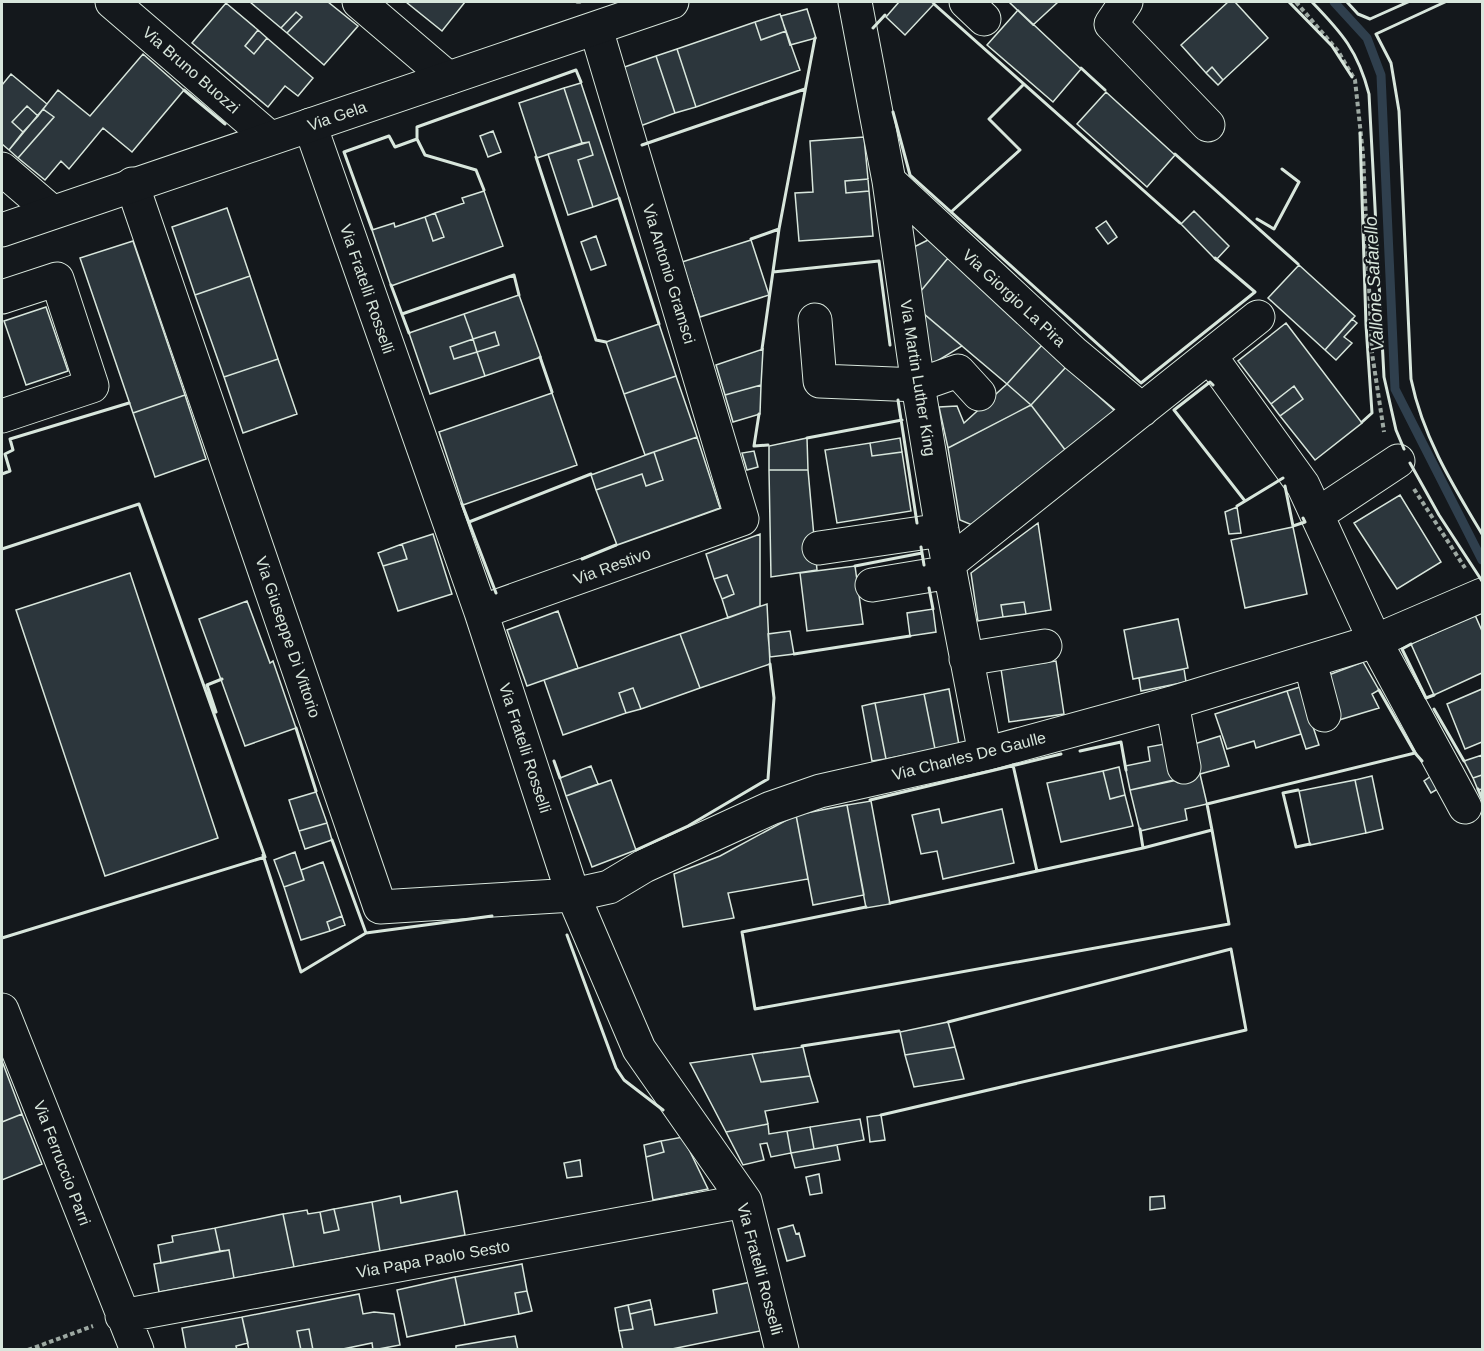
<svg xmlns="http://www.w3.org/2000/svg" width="1484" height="1351" font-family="Helvetica,sans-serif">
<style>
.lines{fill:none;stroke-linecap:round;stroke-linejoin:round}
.stream{stroke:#2f3f4d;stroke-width:9}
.building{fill:#2c363c;stroke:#d8e6dc;stroke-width:1.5}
.minor-casing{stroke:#d8e6dc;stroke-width:35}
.major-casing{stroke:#d8e6dc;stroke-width:35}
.path{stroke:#9da8a2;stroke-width:4;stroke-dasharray:4.5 3;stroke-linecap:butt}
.minor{stroke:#14181c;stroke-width:33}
.major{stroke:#14181c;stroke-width:33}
.wall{stroke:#d8e6dc;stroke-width:3}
.labels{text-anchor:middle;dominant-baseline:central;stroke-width:4.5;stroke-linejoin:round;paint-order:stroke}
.street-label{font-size:16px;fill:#d8e6dc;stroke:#14181c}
.water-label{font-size:18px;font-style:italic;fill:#d8e6dc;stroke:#14181c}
</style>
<rect width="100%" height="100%" fill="#14181c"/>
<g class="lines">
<path class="stream" d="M1334,2l33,36 14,37 14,314 87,171"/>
</g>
<path class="building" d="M250,2h78l30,24 -34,39 -37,-32 15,-16 -6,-5 -15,16z
M406,2h59l-23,29z
M899,2h32l3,2 -29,31 -19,-18z
M1009,2h49l-25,23z
M1228,2h7l33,36 -45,42 -11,-13 -6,6 -25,-28z
M226,3l32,27 -13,16 9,8 13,-16 46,40 -15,18 -13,-10 -17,21 -76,-64z
M807,9l9,29 -26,7 -9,-29z
M1018,10l63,59 -28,33 -66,-57z
M296,12l6,5 -15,16 -6,-5z
M780,14l6,17 -25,9 -6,-18z
M755,22l6,18 25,-9 14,39 -104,37 -19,-58z
M258,30l9,8 -13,16 -9,-8z
M677,49l19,58 -21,6 -19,-57z
M143,54l41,36 -52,62 -29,-24 -34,41 -8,-8 -16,19 -27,-22 36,-41 -11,-8 15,-19 32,26z
M656,56l19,57 -40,15 -19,-58z
M1212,67l11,13 -5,5 -12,-12z
M11,74l36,30 -9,12 -11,-10 -15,16 11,10 -14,18 -7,-6v-59z
M581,83l38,115 -26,9 -15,-47 15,-5 -4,-13 -7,1 -18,-55z
M564,88l18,55 -45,15 -18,-55z
M1106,92l69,63 -28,32 -70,-63z
M27,106l11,10 -15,16 -11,-10z
M43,109l11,8 -36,41 -9,-8z
M493,131l8,21 -13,5 -8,-21z
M864,137l4,42 -23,2 1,12 23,-2 4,45 -74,5 -4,-48 18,-1 -3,-51z
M589,142l4,13 -15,5 15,47 -25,8 -20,-61z
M868,179l1,12 -23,2 -1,-12z
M484,191l19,55 -112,40 -19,-56 22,-7 1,4 30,-10 8,24 11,-4 -9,-24 29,-10 -2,-5z
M227,208l23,68 -55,19 -23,-68z
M1194,211l35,35 -13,14 -35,-36z
M435,213l9,24 -11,4 -8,-24z
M1106,221l11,16 -9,7 -12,-16z
M596,236l10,29 -15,5 -10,-28z
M751,240l18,55 -69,22 -18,-55z
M928,240l20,18 -28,34 -6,-45z
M133,241l52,154 -52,18 -53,-155z
M948,258l94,87 -35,39 -84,-71 -3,-21z
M1299,265l56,51 -30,34 -57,-52z
M250,276l28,83 -54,18 -29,-82z
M519,295l22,62 -56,19 -8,-24 22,-7 -4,-13 -22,7 -9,-25z
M46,307l22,64 -42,14 -22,-64z
M923,313l39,33 -33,20z
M464,314l9,25 -23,8 4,12 23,-7 8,24 -55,18 -21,-61z
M1352,319l5,4 -13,14 8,6 -16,17 -11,-10z
M1286,323l76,100 -47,37 -35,-44 23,-17 -9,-13 -23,18 -33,-43z
M659,324l17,52 -52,18 -18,-52z
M495,332l4,13 -22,7 -4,-13z
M473,339l4,13 -23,7 -4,-12z
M1042,345l24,22 -35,38 -24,-21z
M763,349l-2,36 -36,10 -9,-30z
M278,359l19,55 -54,19 -19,-56z
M1066,367l50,45 -50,39 -35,-46z
M676,376l21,61 -52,18 -21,-61z
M1007,384l24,21 -83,43 -9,-41 18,-1 7,17z
M761,385l-1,29 -27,8 -8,-27z
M1294,386l9,13 -23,17 -9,-12z
M552,393l25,72 -114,40 -24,-73z
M185,395l21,64 -51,18 -22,-64z
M1031,405l35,46 -94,74 -12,-5 -12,-72z
M697,437l23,71 -103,37 -21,-55 46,-16 4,12 17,-6 -9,-28z
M807,438l1,32h-39v-24z
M900,438l2,14 -30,4 -2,-13z
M870,443l2,13 30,-4 9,59 -74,12 -12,-73z
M754,451l4,16 -11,3 -5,-17z
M654,452l9,28 -17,6 -4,-12 -46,16 -5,-15z
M769,470h39l9,100 -46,7z
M1400,495l41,67 -44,27 -43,-66z
M1237,507l4,26 -12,1 -4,-22z
M1038,523l13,87 -25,4 -2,-12 -23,3 2,12 -25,4 -7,-48z
M1293,527l14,67 -62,14 -14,-68z
M433,534l19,60 -54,17 -15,-45 24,-7 -5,-15z
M760,534v72l-32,12 -6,-19 12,-5 -7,-19 -13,4 -8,-25z
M402,544l5,15 -24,7 -5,-13z
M855,566l8,58 -56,7 -7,-58z
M130,573l88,265 -113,38 -89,-266z
M727,575l7,19 -12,5 -8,-20z
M247,601l23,62 3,-2 23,67 -51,18 -46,-127z
M1024,602l2,12 -23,3 -2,-12z
M767,604l3,60 -70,24 -20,-54z
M933,609l3,23 -26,4 -3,-23z
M558,611l20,57 -51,18 -20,-56z
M1475,615l7,16v42l-48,22 -23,-51z
M1178,619l10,49 -55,11 -9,-49z
M790,631l4,23 -24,3 -2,-23z
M680,634l20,54 -59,21 -8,-21 -14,5 7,20 -63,22 -19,-55z
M1056,661l8,53 -55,8 -8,-53z
M1363,662l16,28 -7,4 7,14 -40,12 -13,-44z
M1184,669l2,13 -45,9 -2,-13z
M1300,687l19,58 -13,4 -19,-58z
M633,688l8,21 -15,4 -7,-20z
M949,689l10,56 -24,4 -11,-55z
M1482,689v53l-17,7 -18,-45z
M1287,691l14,43 -45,14 -2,-7 -27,8 -12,-35z
M924,694l11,55 -49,10 -11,-56z
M875,703l11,56 -14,2 -10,-55z
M1220,736l9,30 -29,8 -9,-29z
M1170,743l8,37 -48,10 -5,-24 25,-5 -2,-14z
M1482,755v20l-9,3 -9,-17z
M591,766l7,18 -32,12 -6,-18z
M1119,767l6,28 -15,4 -7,-28z
M1103,771l7,28 15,-4 8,31 -72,16 -14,-59z
M1200,774l7,30 -22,5 2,11 -47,11 -10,-41z
M1434,774l7,13 -10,6 -7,-12z
M1482,775v14l-4,1 -5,-12z
M1372,776l11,53 -17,4 -11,-53z
M611,780l25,70 -44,17 -26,-71z
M1355,780l11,53 -56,12 -11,-54z
M316,792l11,31 -28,8 -10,-31z
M871,801l19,103 -24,4 -19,-103z
M847,805l17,90 -51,10 -17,-90z
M939,809l3,14 60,-14 12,54 -71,16 -6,-28 -16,3 -9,-39z
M796,815l12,64 -80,14 6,25 -51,9 -9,-53 46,-18z
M327,823l5,17 -27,9 -6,-18z
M295,852l9,28 -20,7 -10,-27z
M323,862l19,54 -15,6 3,9 -29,9 -17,-53 20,-7 -3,-10z
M342,916l3,9 -15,6 -3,-9z
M948,1022l7,25 -50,8 -5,-23z
M803,1047l7,29 -49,6 -9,-28z
M955,1047l9,32 -50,8 -9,-32z
M752,1054l9,28 49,-6 8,26 -53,9 3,13 -42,8 -36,-69z
M2,1061l20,53 -20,8z
M22,1114l20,50 -40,16v-58z
M881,1115l4,25 -15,2 -3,-25z
M860,1119l4,21 -50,9 -4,-22z
M768,1124l1,10 18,-3 4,22 -20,4 -4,-14 -7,1 4,16 -21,5 -17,-33z
M810,1127l4,22 -23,4 -4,-22z
M683,1137l25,52 -55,11 -7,-43 18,-5 -3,-11z
M661,1141l3,11 -18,5 -2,-12z
M837,1145l3,15 -45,8 -4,-15z
M580,1160l2,16 -15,2 -3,-15z
M819,1174l3,19 -12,2 -4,-18z
M457,1191l8,44 -85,16 -8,-49 28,-6 1,7z
M1164,1196l1,12 -15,2v-13z
M372,1202l8,49 -86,16 -11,-53 24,-4 1,4 12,-2 4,21 15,-3 -5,-21z
M334,1209l5,21 -15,3 -4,-21z
M283,1214l11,53 -60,11 -5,-28 -9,1 -5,-23z
M793,1225l3,9 3,-1 6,23 -18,5 -9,-32z
M215,1228l5,23 -59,12 -3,-18 15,-3 -1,-6z
M229,1250l5,28 -75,14 -5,-28z
M522,1264l5,27 -12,2 4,21 -54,11 -10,-48z
M455,1277l10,48 -58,12 -10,-47z
M751,1282l9,49 -93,19h-44l-4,-19 14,-2 -3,-15 22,-5 3,16 62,-12 -4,-23z
M527,1291l5,20 -13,3 -4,-21z
M359,1294l4,20 11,-2 20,2 6,31 -27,5 -1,-7 -34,7h-25l-4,-21 -12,2 4,19h-52l-7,-33z
M650,1300l2,9 -22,5 -2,-9z
M628,1305l5,24 -14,2 -4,-23z
M242,1317l6,26 -12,3 1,4h-51l-4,-22z
M309,1329l4,21h-12l-4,-19z
M515,1336l3,14h-62v-4z"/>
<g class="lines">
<g class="minor-casing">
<path id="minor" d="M112,2l158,136
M359,2l89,76
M855,2l34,179 29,204 24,145 43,224
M966,2l18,17
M1126,2l-15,22 97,101
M310,125l171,487 92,283 66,154 106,152 37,149
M2,169l50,43
M889,181l186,173 67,56
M132,184l248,723 193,-12 36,-8 35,-21 127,-58 49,-17 165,-37 187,-51 203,-62 107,-46
M2,297l55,-18 35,107 -90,30
M815,320l5,61 98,4 40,-14 21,23
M1210,356l93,129 72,156 90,166
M1318,514l80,-53
M819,548l123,-18
M948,564l310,-247
M872,585l78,-13
M481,612l261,-93 -146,-490
M966,659l79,-13
M1310,662l14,53
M1172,703l12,64
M2,1010l135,340
M122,1316l623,-115"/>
</g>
<g class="major-casing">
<path id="major" d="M2,230l670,-228"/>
</g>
<path class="path" d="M1296,2l42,49 17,29 8,74 9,199 12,79
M1414,489l51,79
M28,1350l65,-24"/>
<use href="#minor" class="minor"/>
<use href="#major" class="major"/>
<path class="wall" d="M577,2h3
M1289,2l43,44 20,31
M1312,2c30,31 46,49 57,92l15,283 12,53 8,19
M1347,2l11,12 12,5 38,-17
M1445,2l-69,32 15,29 8,48 12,268c12,58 41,105 71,155
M934,4l246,219
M873,28l12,-13
M1081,68l24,22
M184,90l41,34
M893,112l17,63 231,208 114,-91 -40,-34
M1360,133l6,192 6,88 -10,9
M642,145l163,-56
M1175,154l123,110
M536,157l60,183 10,2
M484,190l-8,-20 -51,-15 -8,-16v-12l159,-57 5,12
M619,198l40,126
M951,212l69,-62 -31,-31 34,-34
M1257,219l17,10 25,-47 -17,-13
M372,229l-28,-77 45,-16 6,11 22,-8
M779,229l36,-191
M751,239l28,-10 -17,120
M773,272l106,-11 11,84
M391,285l18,48
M402,314l112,-39 5,20
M540,357l12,35
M1213,385l-3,-3 -36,28 71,91
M898,400l19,123
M759,414l-5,32 14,-1
M807,438l95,-18
M1410,463l29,52 43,66
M2,474l8,-3 -5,-17 8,-4 -3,-11 119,-36
M1285,486l8,40 12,-4 -2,-4
M462,504l34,89
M1237,506l46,-28
M469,522l122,-48
M921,547l3,18
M2,549l137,-45 126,353 -263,81
M582,559l34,-14
M855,566l67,-13
M929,588l4,21
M1411,644l-9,5 24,49 8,-3
M794,654l116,-18
M1379,690l36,63
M1434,709l30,52
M216,712l-9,-27 15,-6
M296,728l20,63
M1080,751l41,-9 5,28
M554,761l6,17
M1013,765l24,106
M1478,789l4,10
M1298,790l-15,3 13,54 14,-3
M870,800l191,-46
M1212,830l-5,-26 208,-51 7,8
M332,840l34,93 126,-17
M636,850l52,-24 80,-47 6,-81 -4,-34
M263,855l38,117 65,-39
M890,903l253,-55 -3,-19
M866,907l-124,25 13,77 474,-85 -17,-94 -69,18
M567,935l49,133 8,12 39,30
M802,1046l97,-15
M881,1115l365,-85 -15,-81 -283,73"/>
</g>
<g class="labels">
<g class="street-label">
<text transform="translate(191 70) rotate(41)">Via Bruno Buozzi</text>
<text transform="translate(337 116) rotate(-19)">Via Gela</text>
<text transform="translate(669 274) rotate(73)">Via Antonio Gramsci</text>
<text transform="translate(367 289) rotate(71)">Via Fratelli Rosselli</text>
<text transform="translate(1014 298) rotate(43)">Via Giorgio La Pira</text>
<text transform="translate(918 378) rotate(81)">Via Martin Luther King</text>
<text transform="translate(612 566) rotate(-20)">Via Restivo</text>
<text transform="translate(288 637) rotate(71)">Via Giuseppe Di Vittorio</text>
<text transform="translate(525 748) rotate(72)">Via Fratelli Rosselli</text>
<text transform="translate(969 756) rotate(-14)">Via Charles De Gaulle</text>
<text transform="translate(62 1163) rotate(69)">Via Ferruccio Parri</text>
<text transform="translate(433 1259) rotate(-10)">Via Papa Paolo Sesto</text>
<text transform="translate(760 1269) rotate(75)">Via Fratelli Rosselli</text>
</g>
<g class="water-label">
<text transform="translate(1374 284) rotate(-93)">Vallone Safarello</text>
</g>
</g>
<rect width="1484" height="1351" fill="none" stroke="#d8e6dc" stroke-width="6"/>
</svg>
